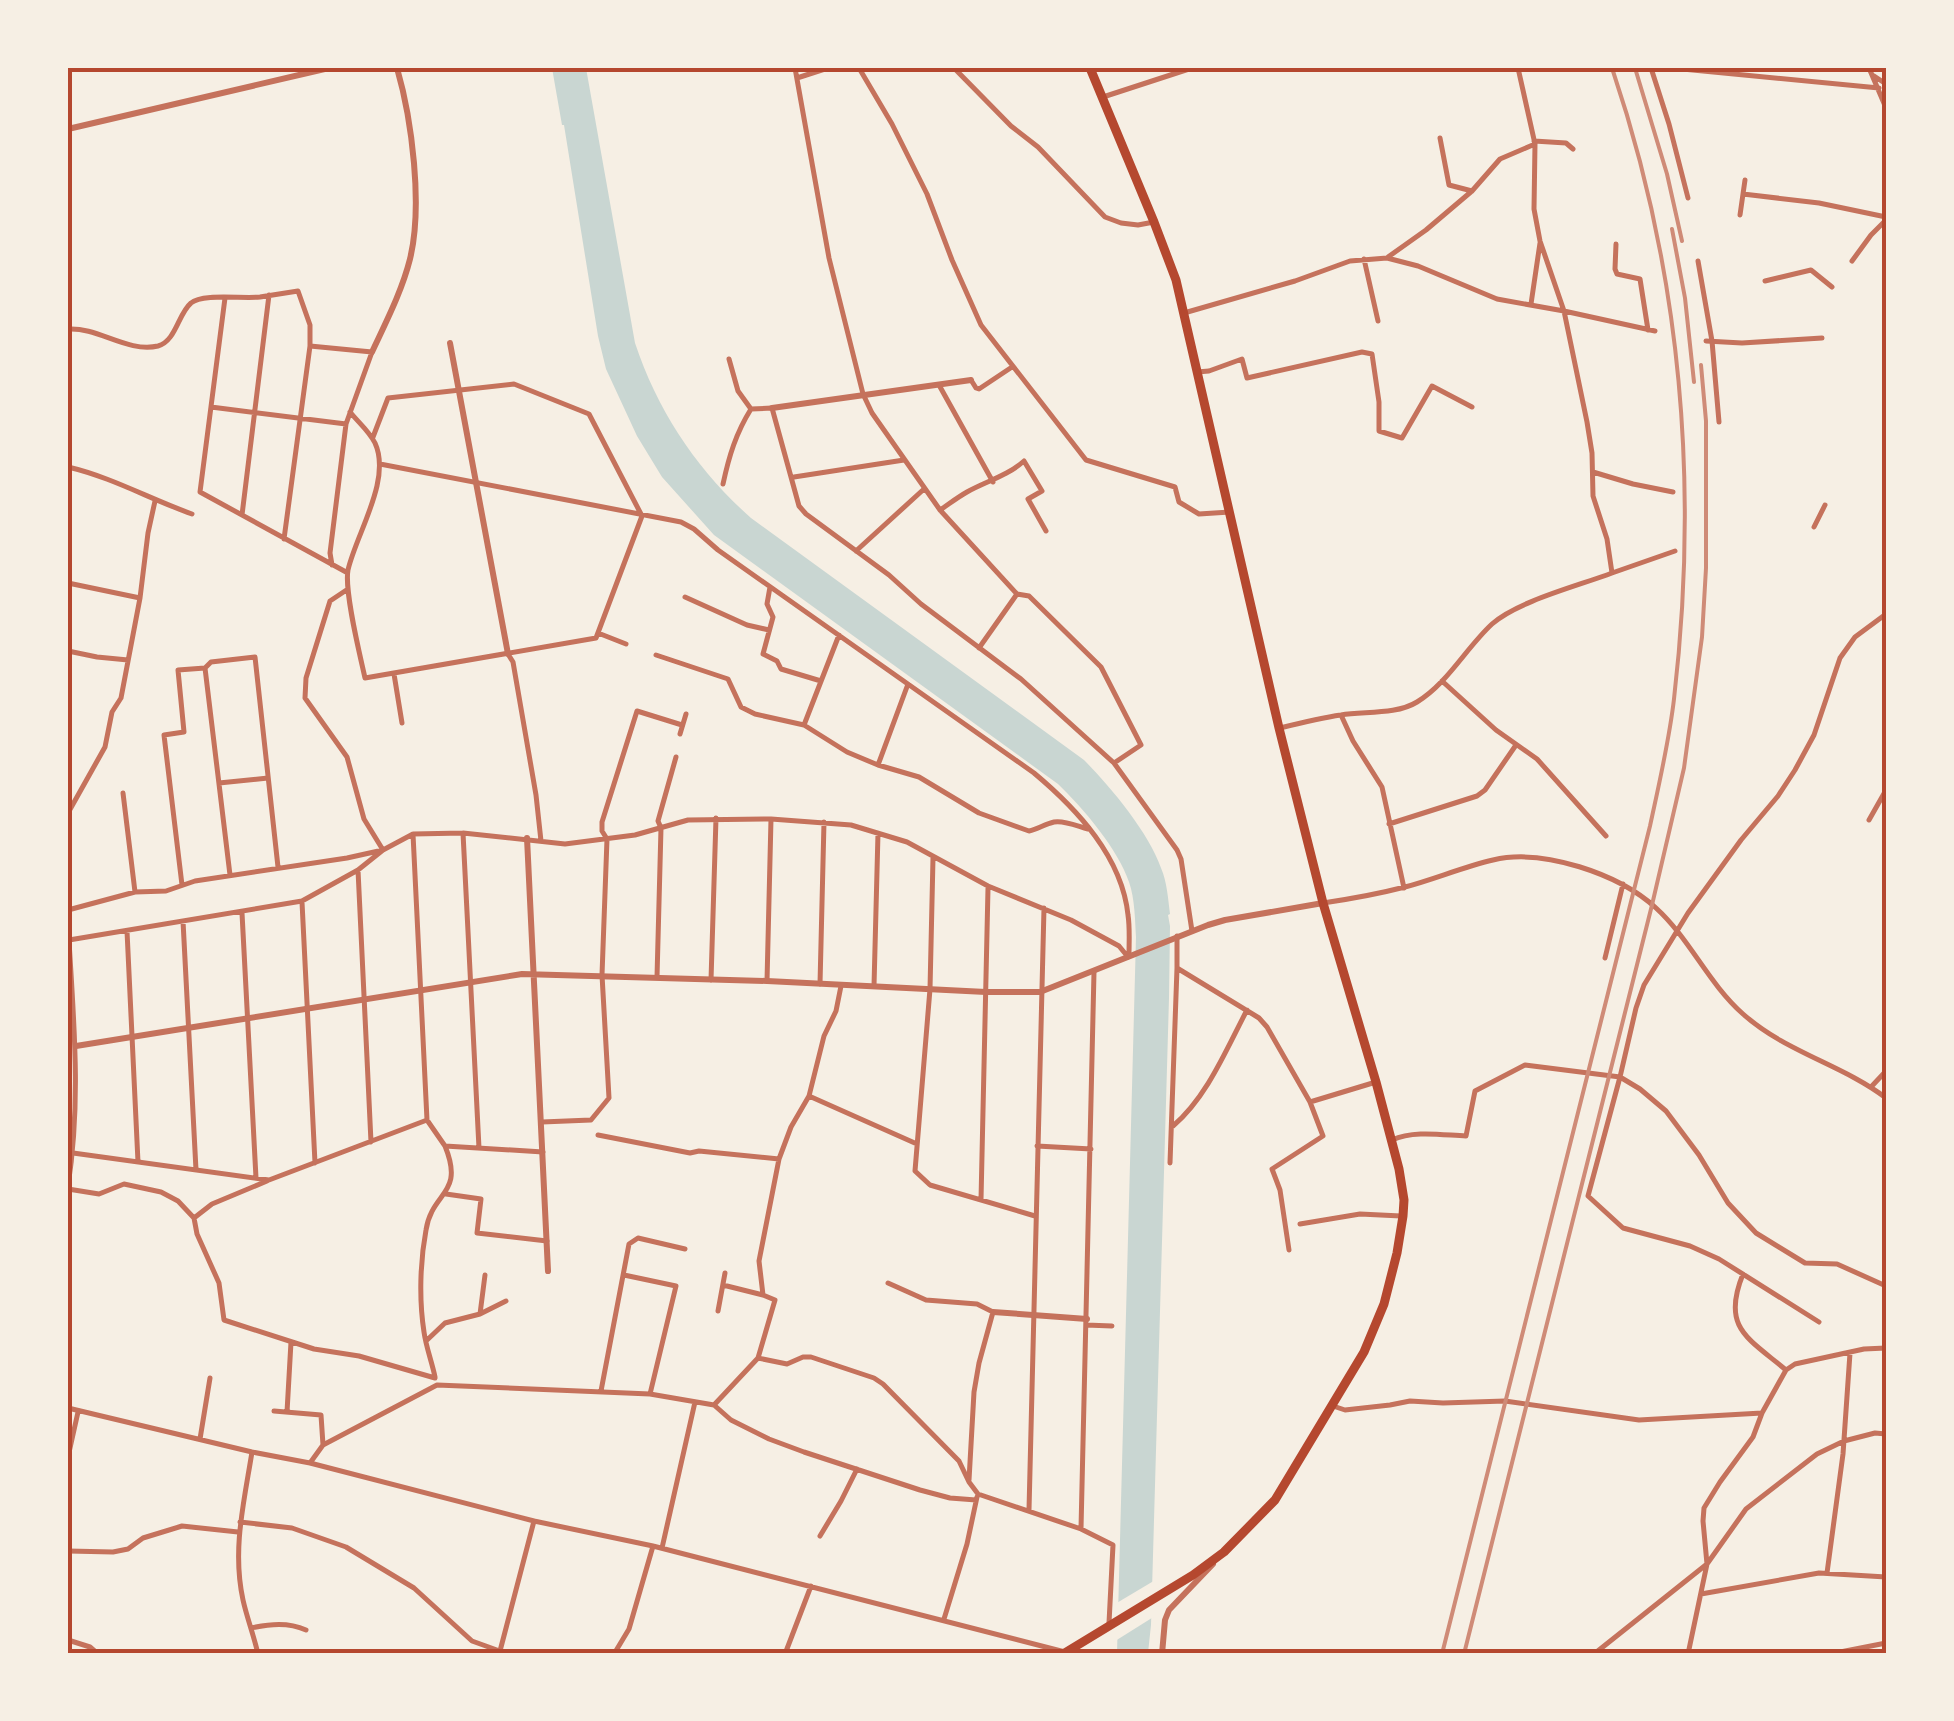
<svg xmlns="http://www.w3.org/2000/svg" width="1954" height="1721" font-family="'Archivo Narrow',sans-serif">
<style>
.water{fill:#c9d6d2}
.pier{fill:#f6efe4}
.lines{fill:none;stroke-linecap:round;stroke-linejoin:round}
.minor{stroke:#c5725c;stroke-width:5}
.tertiary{stroke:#c5725c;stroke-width:6}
.trunk{stroke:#b5482f;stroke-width:9}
.rail{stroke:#cf8b77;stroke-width:4}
.neatline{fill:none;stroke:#b5482f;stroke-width:4}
</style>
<rect width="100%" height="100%" fill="#f6efe4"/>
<path class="water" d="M552,68h34l49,275c23,69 62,127 116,175l333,242c26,26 65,73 77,108 6,14 7,30 9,46l-2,1 2,11 -1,72 -18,627 -3,28h-31l19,-716c-1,-16 -1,-38 -7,-55 -11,-33 -46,-74 -71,-98l-344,-249 -52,-58 -25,-41 -31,-67 -8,-33 -34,-211h-2z"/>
<path class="pier" d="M1157,1579l-2,37 -43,27 3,-39z"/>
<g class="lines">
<path class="minor" d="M795,68l34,190 34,136 9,19 68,97 77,84 12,2 72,71 40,78 -27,18
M859,68l33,56 35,70 25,66 29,65 105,135 89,27 4,15 20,12 31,-2
M954,68l57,58 27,21 67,70 16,6 17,2 16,-3
M1651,68l18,56 19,74
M1672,68l207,20
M1869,68l17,40
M1874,76l12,8
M797,78l31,-10
M1103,97l89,-29
M1440,138l9,47 23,6
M1534,141l32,2 7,6
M1743,194l76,9 67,14
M1740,215l5,-35
M1616,244l-1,25 2,5 23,5 8,51
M1388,257l38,-27 46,-39 28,-32 35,-15
M1364,259l14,62
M1698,261l14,80 7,81
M1852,261l19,-26 15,-15
M1765,281l46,-11 21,17
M225,298l-25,194 146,80
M1531,304l9,-61
M1184,313l111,-32 55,-20 37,-3 31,8 79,33 67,12 91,20
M68,329c30,-2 59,24 90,17 18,-5 20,-32 33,-43 11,-10 52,-4 69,-6 12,-2 25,-4 38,-6l12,34v21l62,6 -26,72 -16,129 2,12
M1706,341l36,2 80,-5
M729,359l9,32 13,18
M1197,372l12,-1 33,-12 5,19 115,-26 10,2 7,48v29l23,7 30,-52 40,21
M971,380l5,8 3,1 33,-22
M939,385l54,97
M211,407l135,17
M350,412c8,10 19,19 25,31 17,37 -19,91 -27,127 -4,21 12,85 17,108l231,-40 46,-122 -53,-102 -75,-30 -126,14 -15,39
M380,464l301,58 13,7 24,21 316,223c43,36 88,84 94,142 2,13 1,27 1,40
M68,467c43,10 82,32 124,47
M1593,472l40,12 40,8
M794,477l110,-17
M723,484c6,-28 13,-51 28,-75l21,-1 27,98 7,8 83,61 32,29 100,75 93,84 63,87 4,9 11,72
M940,510c9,-6 18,-13 27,-18 20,-11 40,-16 57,-31l18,30 -14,8 18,32
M242,515l27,-220
M1814,527l11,-22
M284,539l26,-193
M856,551l68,-62
M1612,573l63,-22
M68,583l72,15
M770,587l-3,17 6,13 -10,37 14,7 4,8 40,12
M685,597l62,28 22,5
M598,633l28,11
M979,648l38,-54
M68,651l29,6 31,3
M508,654l5,8 23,133 5,46
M656,655l72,24 13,28 14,7 49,11 43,27 31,13 41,12 60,36 50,18c9,-2 16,-7 25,-9 10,-2 23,4 34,7
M394,674l8,49
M1442,681l54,49 41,29 69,77
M1341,715l12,26 29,46 22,101
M804,725l35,-90
M1280,728c20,-5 40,-10 61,-13 23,-4 55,0 76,-13 30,-18 49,-54 75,-78 26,-23 86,-38 120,-51l-5,-34 -14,-43 -1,-43 -5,-31 -23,-111 -24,-70 -6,-32 1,-65 -17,-76
M680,734l6,-20
M878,765l30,-81
M219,783l49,-5
M123,793l12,99
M68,813l37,-66 7,-35 9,-14 19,-100 8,-65 7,-32
M1869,820l17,-30
M1389,824l88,-28 8,-6 31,-45
M463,833l16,315
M413,834l14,286
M933,858l-3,131 -15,182 15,14 105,31
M358,870l13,272
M230,875l-25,-207 6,-6 44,-5 23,210
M182,885l-18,-150 20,-3 -6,-62 27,-2
M302,902l13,261
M1323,903c27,-4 55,-9 82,-16 30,-8 58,-20 88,-27 50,-12 126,14 163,48 34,31 52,75 87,106 44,39 98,50 143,84
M68,910l67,-18 31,-1 29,-10 152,-23 36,-8 30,-16 50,-1 102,11 70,-9 53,-15 83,-1 80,6 56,17 81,44 83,34 48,26 9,11
M242,913l14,265
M183,921l13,249
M127,931l11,231
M1177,936v32l82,50 8,9 43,75 66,-20
M69,940l233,-39 56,-31 25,-20 -19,-31 -17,-62 -42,-59 1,-20 24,-77 18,-12
M1605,958l18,-74
M657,977l4,-149 -3,-7 18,-64
M711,980l5,-162
M767,981l4,-162
M820,984l4,-162
M841,986l-5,25 -12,25 -15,60 108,48
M874,986l4,-153
M1871,1087l15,-16
M542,1122l49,-2 18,-22 -7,-123 5,-136 -5,-8v-9l35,-111 45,14
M1173,1126c34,-29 53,-76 74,-116
M598,1135l92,18 9,-2 80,8
M1392,1140c22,-10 50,-5 74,-4l9,-45 50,-26 95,12 20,12 26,22 33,44 29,48 28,30 49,30 32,1 49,22
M1037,1146l54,3
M73,1153l196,27 158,-60 18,26 98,6
M1170,1163l7,-195
M68,1186c13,-84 6,-161 1,-245
M68,1189l31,5 25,-10 37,8 17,9 16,17 3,16 22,49 5,37 90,29 45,7 76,22
M68,1190v15
M446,1194l35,5 -4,34 70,8
M981,1200l7,-312
M194,1218l18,-14 55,-23
M1300,1224l60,-10 41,2
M1289,1250l-9,-60 -8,-21 51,-33 -13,-34
M1743,1274c-22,54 5,64 43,96
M624,1275l52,11 -26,108
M888,1283l38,17 51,4 16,8 -14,51 -5,29 -5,88
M723,1285l40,10
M718,1311l7,-38
M480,1314l5,-39
M1819,1322l-100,-63 -29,-13 -67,-18 -35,-32 32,-119 16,-69 8,-23 44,-72 53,-73 37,-44 17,-26 19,-35 26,-77 15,-21 31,-23
M1086,1325l26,1
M426,1341l19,-18 35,-9 26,-13
M758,1358l29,6 16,-7h8l63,21 9,6 76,77 10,21 9,12 103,35 32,16 -4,78
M435,1377c-3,-15 -9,-30 -11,-45 -5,-32 -4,-70 2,-102 6,-39 39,-35 19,-84
M601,1391l28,-147 9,-6 47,11
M714,1405l44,-47 17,-58 -12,-5 -4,-34 20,-102 12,-32 18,-31
M1333,1406l12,4 45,-5 20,-4 33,2 62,-2 134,19 123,-7
M68,1408l184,44 58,11 224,58 119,25 412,106
M274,1411l47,4 2,30
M287,1412l4,-70
M200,1439l10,-61
M252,1452c-8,50 -20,98 -9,148 4,18 11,36 15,54
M68,1457l10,-45
M310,1463l13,-18 114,-60 213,9 64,11 17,15 38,19 35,13 116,38 30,8 26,2
M1029,1510l15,-602
M240,1522l52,6 54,19 68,41 58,53 36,13
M1081,1529l13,-557
M820,1536l21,-35 16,-32
M662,1548l33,-146
M68,1551l45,1 15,-3 15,-11 39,-12 56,6
M1827,1573l16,-119 7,-101
M1701,1594l118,-21 67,4
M944,1619l23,-75 10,-47
M251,1628c19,-4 37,-6 55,2
M68,1640l22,7 8,7
M500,1651l34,-130
M614,1654l15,-25 24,-83
M785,1654l26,-68
M1594,1654l113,-90 39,-55 71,-55 27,-13 31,-8 11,1
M1688,1654l19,-90 -4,-43 1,-13 16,-26 33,-45 9,-24 24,-43 9,-6 69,-15 22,-1
M1830,1654l56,-11"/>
<path class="tertiary" d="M68,129l261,-61
M450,343l58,311
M372,352c14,-30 30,-61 38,-93 13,-53 2,-139 -13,-191
M772,408l199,-28
M527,838l21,433
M76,1046l446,-72 245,7 219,11h54l168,-67 17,-5 98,-17
M993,1312l94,7
M1162,1654l3,-34 4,-10 44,-46"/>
<path class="trunk" d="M1063,1654l130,-79 31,-23 51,-52 89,-148 20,-48 13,-51 6,-37 1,-16 -5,-31 -23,-87 -53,-179 -44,-175 -103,-448 -22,-58 -64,-154"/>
<path class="rail" d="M1635,68l32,106 15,67
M1672,229l13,69 9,84
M1442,1654l208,-828c9,-42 19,-84 24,-127 25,-214 7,-427 -62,-631
M1464,1654l188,-749 32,-137 18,-131 4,-69v-147l-5,-56"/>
</g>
<rect width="1954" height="1721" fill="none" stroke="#f6efe4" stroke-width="140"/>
<rect x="70" y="70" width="1814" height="1581" class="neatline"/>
</svg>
